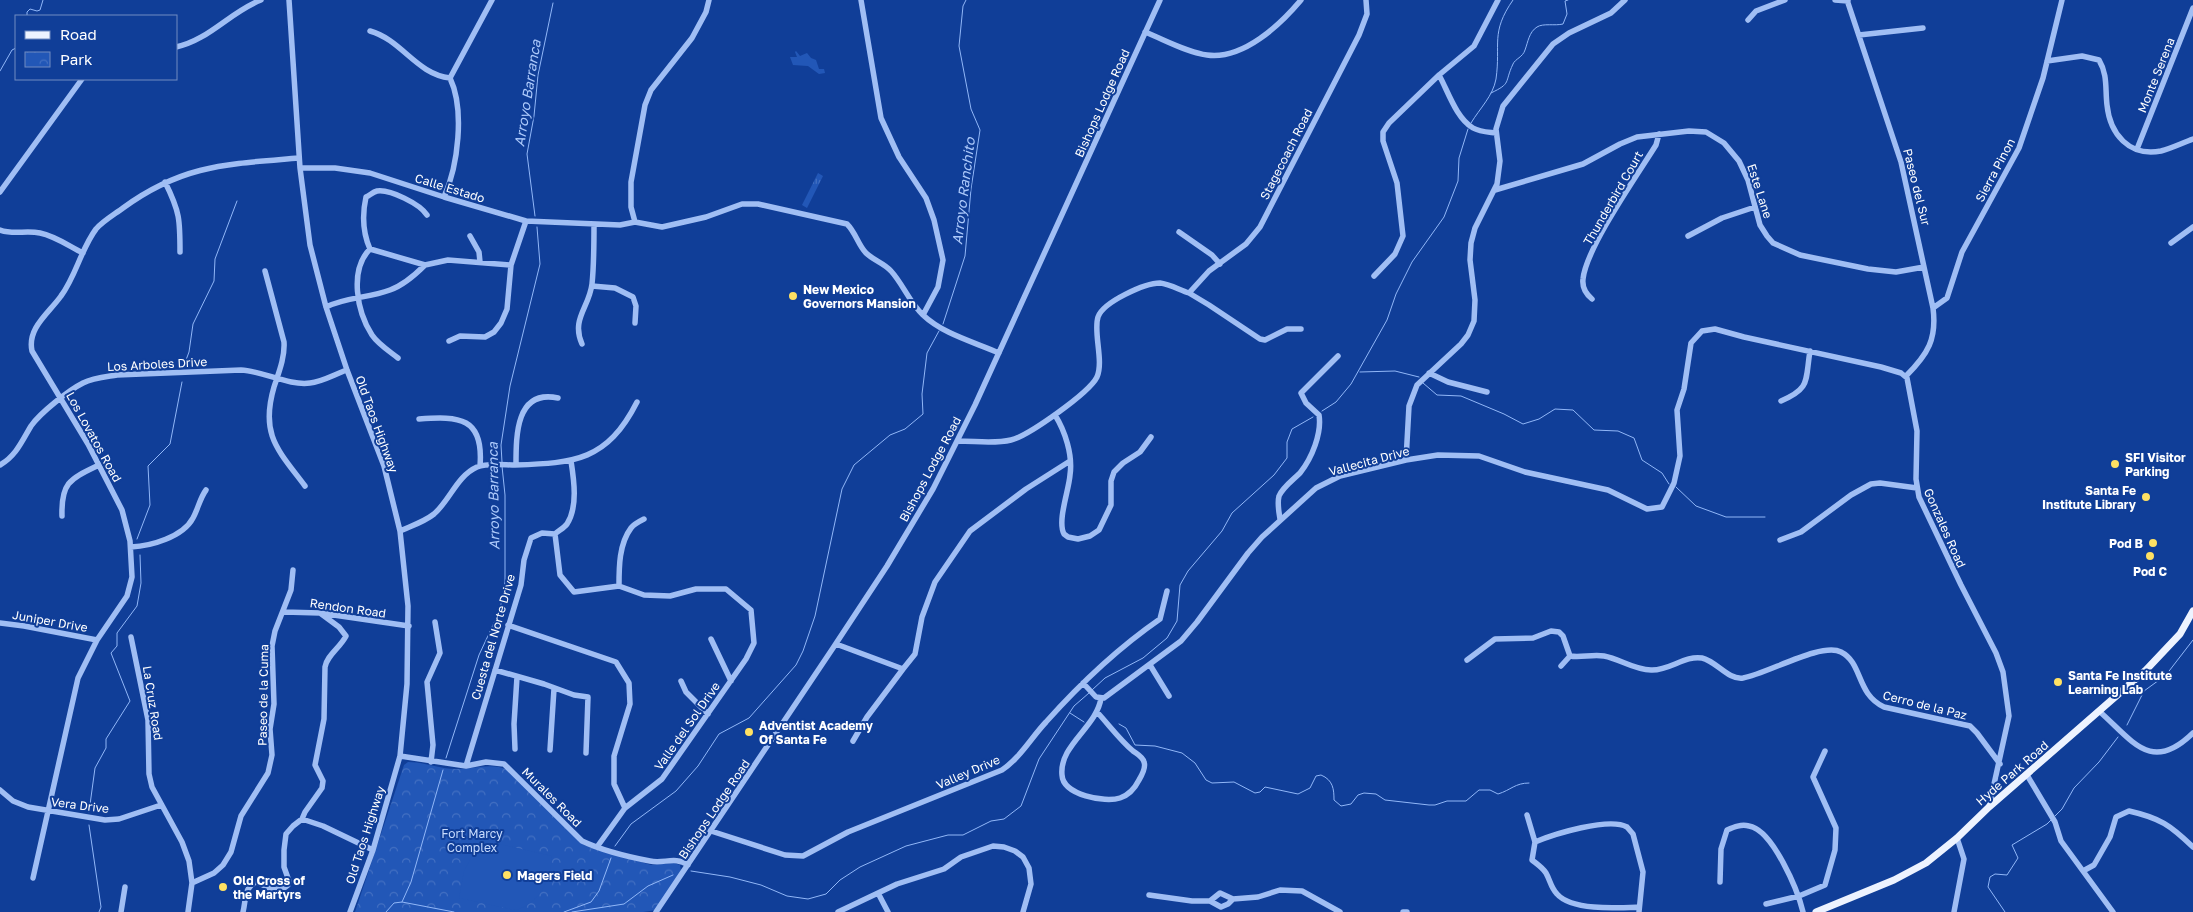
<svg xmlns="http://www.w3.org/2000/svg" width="2193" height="912" font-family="'Golos Text',sans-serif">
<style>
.grass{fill:url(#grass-tufts)}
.park{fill:url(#park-crowns)}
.pitch{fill:#2257b7}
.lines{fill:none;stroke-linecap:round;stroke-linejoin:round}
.stream{stroke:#91b7f8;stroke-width:1}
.minor{stroke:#a0bef4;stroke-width:5.5}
.major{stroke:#edf3ff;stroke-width:7}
.poi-dot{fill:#ffe163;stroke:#103e98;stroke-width:2}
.labels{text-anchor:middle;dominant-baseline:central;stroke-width:4;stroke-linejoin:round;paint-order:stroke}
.street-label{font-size:12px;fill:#fff;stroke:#103e98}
.poi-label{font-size:12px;font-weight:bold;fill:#fff;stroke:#103e98;text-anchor:start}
.park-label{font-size:12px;fill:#c8dcfe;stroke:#103e98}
.water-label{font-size:14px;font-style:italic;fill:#acc9fb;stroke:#103e98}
</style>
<defs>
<pattern id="grass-tufts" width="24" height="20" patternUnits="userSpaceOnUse" patternTransform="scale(1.25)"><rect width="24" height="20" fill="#2257b7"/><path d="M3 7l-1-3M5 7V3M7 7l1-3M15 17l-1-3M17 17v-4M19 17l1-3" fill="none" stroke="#4370c2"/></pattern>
<pattern id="park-crowns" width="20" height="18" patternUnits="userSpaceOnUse" patternTransform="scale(1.25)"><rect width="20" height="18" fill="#2257b7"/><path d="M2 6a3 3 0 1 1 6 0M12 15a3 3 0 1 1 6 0" fill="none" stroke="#4370c2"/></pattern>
</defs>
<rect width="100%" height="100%" fill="#103e98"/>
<path class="grass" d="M796,51l4,5 7,-3 4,5 5,2 3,9h5l1,4 -6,1 -11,-8 -15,-1 -3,-8h7l-2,-5z
M818,173l5,3 -16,32 -5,-3z"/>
<path class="park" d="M408,762c16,0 32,7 48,7 18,0 35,-7 52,1l76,75 67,20 23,-2 6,2 1,6 -25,39 -13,2h-288l49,-147z"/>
<path class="pitch" d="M483,835l13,4 -1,4 57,13c-1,23 -12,48 -37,54l-56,-12 5,-27 12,-22 -3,-2 4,-8z"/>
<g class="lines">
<path class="stream" d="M27,16v-4l3,-3 7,2 3,-1 3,-10
M0,71l12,-21 4,-2
M1491,93c21,-10 13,-10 22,-29 2,-5 10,-7 12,-14 3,-8 4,-18 12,-23 6,-4 18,-1 26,-3l4,-10 -2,-13 3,-1
M1471,123c9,-15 22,-27 25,-44 5,-35 -6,-46 17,-79
M535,216l-8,-62 7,-38 4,-41 15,-72
M943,324l22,-68 6,-67 9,-59 -9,-21 -12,-63 4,-40 3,-6
M183,368l6,-16 4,-28 21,-43 1,-22 22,-58
M1360,372l35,-1 24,6
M1423,383l14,12 24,1 43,18 19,10 16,-5 16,-10 18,1 21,20 24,1 16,7 8,22 20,13 7,11
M1322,411l14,-9 15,-18 36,-64 9,-26 16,-32 32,-45 14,-36 1,-23 9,-29
M502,462l-1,-17 9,-59 30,-122 -3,-37
M1676,487l20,19 30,11h39
M137,539l13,-34 -2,-39 22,-22 12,-62
M1092,690l13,-12 38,-20 24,-20 10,-17 3,-36 8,-14 34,-40 10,-18 42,-38 13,-17v-16l5,-13 21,-12
M1070,713l14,9
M1119,724l7,4 9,17 20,1 27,7 13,10 11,17 6,3 22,-1 21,11 5,-1 5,-5 33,7 12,-6 6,-12 5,-1c12,5 13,14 13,25l7,6 10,-2 7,-9 6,-2 12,1 9,6 44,5h6l12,-4h19l13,-11h11l8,4c13,-4 17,-11 31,-11
M2127,725l17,-34 22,-16 27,-35
M446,758l33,-103 21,-45 5,-28v-87l-3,-29
M89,812l6,-44 11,-20v-9l24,-38 -19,-48 6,-7v-13l20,-27 4,-23 -1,-28
M2055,816l7,-7 12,-21 25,-26 19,-25
M89,825l12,82 -2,5
M615,846l16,-22 45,-33 22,-25 21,-32 30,-16 47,-53 7,-14 12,-35 27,-127 12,-24 36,-30 15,-6 18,-15 -1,-20 5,-41 12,-22
M691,871l39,6 31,8 26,11 21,3 18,-5 14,-14 20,-13 46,-21 42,-11h15l28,-14 13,-2 17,-13 18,-47 35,-53 15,-13
M402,902l9,-20 32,-112
M386,912l8,-9 8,-1 52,10
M564,912l27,-10 8,-11 12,-33
M572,912l52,-8 24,-18 25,-11
M2005,912l-17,-25 2,-10 5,-3 12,1 11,-17 -6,-13 35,-21 5,-5"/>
<path class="minor" d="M289,0l11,168 10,77 16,62 21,63 37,96 16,65 8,75 -1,78 -7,72 -27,94 -23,62
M709,0l-3,12 -14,26 -41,52 -6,15 -14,77v25l4,15 27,5 44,-10 36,-13h16l89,20c9,9 11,21 19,29 7,7 18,10 25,18 12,13 18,31 32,44 20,19 51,27 76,38
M861,0l20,118 18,39 27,41 8,22 9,40 -5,27 -15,28
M1835,0l13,1
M1847,0l54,162 32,146c4,31 -5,46 -27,68
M1748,20l8,-9 29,-11
M370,31c32,9 46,43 80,47
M1145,32c20,8 41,20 62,23 36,5 73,-30 94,-55
M1859,35l64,-7
M176,47c33,-7 54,-35 85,-47
M2047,61l35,-5 17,4c9,15 6,29 8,45 3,29 22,52 54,46 11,-3 21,-8 32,-12
M1439,75c9,16 17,43 34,53 7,4 15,4 23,5
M2137,149l56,-141
M300,168h35l35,5 74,24 82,24 94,4 15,-3
M165,182c15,30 15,38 15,70
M1495,190l88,-26 37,-20 17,-7 52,-6 17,1 18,11 15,18 9,19 12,45 7,11 6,7 27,12 68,14 28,3 28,-5
M0,192l82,-113
M444,197c14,-31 21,-87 6,-119l42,-78
M427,215c-7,-11 -37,-26 -50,-24 -4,1 -7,4 -11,6 -4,18 -3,36 4,52l55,16 23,-5 63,5
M0,230c13,5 26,0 40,3 15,3 29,13 43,20
M1179,232l33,23 8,9
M470,236l9,16 1,10
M1688,236l34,-18 33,-11
M2171,243l22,-16
M370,249c-21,21 -13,63 2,86 6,9 17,16 26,23
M265,271l19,71c1,15 -5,30 -10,45 -14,48 4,63 31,99
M1374,276l21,-22 8,-18 -6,-53 -14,-42v-9l6,-9 50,-48 35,-29 24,-46
M592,286l23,2 18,9 3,9 -1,17
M1189,293l20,12 51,34 5,1 22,-11h14
M1592,299c-6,-5 -10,-12 -9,-20 3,-31 55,-105 73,-134l3,-11
M326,307c20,-10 43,-9 64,-17 14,-5 25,-15 35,-25
M1933,308l14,-10 15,-46 57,-104 24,-70 19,-78
M449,341l11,-5 25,1 9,-5 7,-9 6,-14 4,-44 15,-44
M582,344c-11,-25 7,-36 10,-60 2,-19 2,-40 2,-59
M1429,373l19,9 39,10
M1781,401c30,-13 24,-20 29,-50
M1055,415c10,16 18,40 15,60 -1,15 -13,46 -6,59l4,3 10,2 12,-3 9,-6 12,-25v-24l3,-9 9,-9 17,-11 11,-15
M419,419c40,-3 65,-2 61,47
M958,441c18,0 36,3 53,-1 17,-4 78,-47 86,-63 7,-16 -4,-45 1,-60 5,-15 47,-34 62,-34 9,1 20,7 29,10l20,-22 37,-27 14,-17 99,-192 8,-21 -1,-14
M1406,460l3,-54 8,-21 44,-41 7,-9 6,-14 1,-21 -5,-40 1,-17 4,-15 22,-44 3,-23 -4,-32 7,-23 50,-62 16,-11 42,-20 14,-13
M0,465c16,-9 22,-24 31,-39 9,-13 38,-36 52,-43 10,-5 22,-6 34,-8l124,-5c22,1 48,16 69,13 12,-1 25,-9 37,-13
M516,465c0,-30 0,-76 42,-67
M62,516c-1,-34 8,-37 37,-51
M1280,519c-1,-7 -3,-15 -1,-23 4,-9 14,-16 21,-23 12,-15 22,-40 19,-58l-13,-12 -5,-10 37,-37
M400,531c11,-5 24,-9 34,-17 16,-14 23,-38 43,-47 10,-4 27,-2 38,-2 60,-2 92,-4 122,-63
M555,534l5,41 14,17 45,-6 25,9 26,1 26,-7h30l25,21 3,33 -8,16 -84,120 -37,29 -28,39
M555,534c3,-3 9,-6 12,-10 11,-17 7,-44 4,-63
M1780,540l21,-8 50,-37 20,-11 9,-1 37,5
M131,547c20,-1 52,-10 62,-29 5,-9 7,-20 13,-28
M619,586c0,-19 0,-42 12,-58 3,-4 9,-7 13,-9
M284,612l36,1 89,13
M0,623l24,3 73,14
M508,625l108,37 13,21 1,21 -16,52v28l11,24
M131,637l17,83 1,54 3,13 30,55 7,19 3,22
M711,639l20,42
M836,644l67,25 12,-15 7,-37 13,-35 35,-51 56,-42 44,-28
M1467,660l28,-21 38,-1 18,-7 8,1 4,4 7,20c11,2 22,-2 34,0 16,3 30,14 47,14 18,1 34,-15 51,-12 14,3 26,22 41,20 24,-4 78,-36 98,-26 22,11 15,42 43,55l86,19 7,7 23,31
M1150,665l19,31
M1561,666l9,-10
M495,670l49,14 30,11 14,2 -2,56
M681,681l5,11 22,22
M1083,683l13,14 8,1 77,-57 16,-19 51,-69 14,-16 54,-49 24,-12 66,-16 32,-5 41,1 46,16 83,18 39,19 15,-2 12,-24 6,-27 -3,-46 7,-21 7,-46 11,-12 13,-2 29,8 137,30 20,6 6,5 10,53 -1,48 3,18 42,88 35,68 7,19 6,44 -20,91
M2099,711c34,30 52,63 94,22
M1097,712c12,13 23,28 36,39 4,3 10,6 11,11 2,5 -2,13 -5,18 -4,8 -10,15 -19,18 -15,5 -57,-3 -58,-23 -3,-30 35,-48 39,-77
M853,741l14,-24 36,-48
M515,749l-1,-25 3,-47
M550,750l4,-61
M400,756l66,10 20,-4 18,2 78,77c19,9 47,16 68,20 14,3 25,-5 38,4
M431,762l2,-17 -6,-63 13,-29 -5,-31
M466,766l55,-181 3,-25 7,-22 11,-5 13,1
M2027,775l28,47 6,19 52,71
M0,790l13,11 15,6 77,13 14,-1 42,-14
M1527,815l8,27 -3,18c5,4 11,8 14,13 4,7 5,15 11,21 15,17 61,14 82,13
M302,819l21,7 50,24
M711,831l74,24 18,1 45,-24 154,-62c18,-12 29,-32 44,-48 34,-38 72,-74 114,-103l7,-28
M1535,842c19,-8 74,-25 92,-15l6,7 10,38 -4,40
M2083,871l11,-6 16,-28 6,-20 13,-6c31,7 41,14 64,36
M33,878l45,-200 19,-38 30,-44 5,-19 -2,-36 -8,-31 -34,-66 -56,-93c-5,-23 17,-38 29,-55 15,-20 20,-47 35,-67 7,-8 19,-15 27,-21 60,-44 106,-44 176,-50
M1720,882l1,-33 6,-19c7,-3 14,-6 22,-4 24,4 49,65 54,86
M878,893l10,19
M1149,895l43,6h18l11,6 7,-3 5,-5
M1210,901l10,-8 13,6 25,-2 22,-7 22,1 38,21
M1766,904l33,-8 26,-11 10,-35 1,-22 -23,-51 12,-26
M121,912l4,-25
M188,912l4,-29 22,-10 9,-8 8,-13 10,-36 27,-43 4,-18 -2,-26 4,-25 -2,-58 3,-15 16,-41 2,-20
M243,912c3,-11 1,-27 14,-30l16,8 11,-2 4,-3 1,-4 -5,-14v-17l2,-16 7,-8 9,-7 3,-7 17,-24 1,-7 -8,-16 9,-46 1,-52c2,-12 15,-19 21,-31l-7,-9 -19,-14
M656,912l177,-264 54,-82 46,-77 42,-84 185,-405
M838,912l59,-28 47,-15 17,-12 32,-11 11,1 11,4 8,6 6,11 2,16 -8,28
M1403,912h4
M1954,912l10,-53 -7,-21"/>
<path class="major" d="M1816,912l78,-32 32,-17 31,-25 32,-31 157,-137 34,-36 13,-23"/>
</g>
<g class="poi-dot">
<circle cx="793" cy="296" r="5"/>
<circle cx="2115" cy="464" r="5"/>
<circle cx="2146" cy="497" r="5"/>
<circle cx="2153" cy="543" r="5"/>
<circle cx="2150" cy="556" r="5"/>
<circle cx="2058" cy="682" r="5"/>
<circle cx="749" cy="732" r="5"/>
<circle cx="507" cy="875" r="5"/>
<circle cx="223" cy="887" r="5"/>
</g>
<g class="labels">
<g class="street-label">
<text transform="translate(2156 75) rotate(-68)">Monte Serena</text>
<text transform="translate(1102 103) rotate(-66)">Bishops Lodge Road</text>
<text transform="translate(1286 154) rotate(-63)">Stagecoach Road</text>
<text transform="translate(1995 170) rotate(-62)">Sierra Pinon</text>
<text transform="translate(1917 187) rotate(76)">Paseo del Sur</text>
<text transform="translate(450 188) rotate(17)">Calle Estado</text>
<text transform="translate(1760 191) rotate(72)">Este Lane</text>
<text transform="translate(1613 198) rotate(-60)">Thunderbird Court</text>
<text transform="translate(157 364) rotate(-3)">Los Arboles Drive</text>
<text transform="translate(377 424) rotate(70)">Old Taos Highway</text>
<text transform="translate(94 437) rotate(61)">Los Lovatos Road</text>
<text transform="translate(1369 461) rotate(-15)">Vallecita Drive</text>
<text transform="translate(930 469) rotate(-62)">Bishops Lodge Road</text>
<text transform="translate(1945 528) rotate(66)">Gonzales Road</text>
<text transform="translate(348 608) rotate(8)">Rendon Road</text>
<text transform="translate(50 621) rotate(10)">Juniper Drive</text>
<text transform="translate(493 637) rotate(-74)">Cuesta del Norte Drive</text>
<text transform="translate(263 695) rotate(-89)">Paseo de la Cuma</text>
<text transform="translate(153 703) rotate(81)">La Cruz Road</text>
<text transform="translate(1925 705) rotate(14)">Cerro de la Paz</text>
<text transform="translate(687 726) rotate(-55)">Valle del Sol Drive</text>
<text transform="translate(968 772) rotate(-23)">Valley Drive</text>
<text transform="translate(2012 773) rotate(-41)">Hyde Park Road</text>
<text transform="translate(552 797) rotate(45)">Murales Road</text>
<text transform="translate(80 805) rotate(7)">Vera Drive</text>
<text transform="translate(714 809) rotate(-56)">Bishops Lodge Road</text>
<text transform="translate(365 835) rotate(-72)">Old Taos Highway</text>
</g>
<g class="poi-label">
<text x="803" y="289">New Mexico<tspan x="803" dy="14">Governors Mansion</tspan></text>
<text x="2125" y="457">SFI Visitor<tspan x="2125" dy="14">Parking</tspan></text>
<text x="2136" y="490" text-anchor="end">Santa Fe<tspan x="2136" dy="14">Institute Library</tspan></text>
<text x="2143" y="543" text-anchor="end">Pod B</text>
<text x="2150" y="571" text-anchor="middle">Pod C</text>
<text x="2068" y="675">Santa Fe Institute<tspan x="2068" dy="14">Learning Lab</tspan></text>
<text x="759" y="725">Adventist Academy<tspan x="759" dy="14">Of Santa Fe</tspan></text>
<text x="517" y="875">Magers Field</text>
<text x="233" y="880">Old Cross of<tspan x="233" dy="14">the Martyrs</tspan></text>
</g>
<g class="park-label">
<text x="472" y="833">Fort Marcy<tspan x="472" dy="14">Complex</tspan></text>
</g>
<g class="water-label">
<text transform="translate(527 93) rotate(-81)">Arroyo Barranca</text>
<text transform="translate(963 191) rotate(-83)">Arroyo Ranchito</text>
<text transform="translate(493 496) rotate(-91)">Arroyo Barranca</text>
</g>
</g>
<rect x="15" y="15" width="162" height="65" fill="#103e98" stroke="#708bc1"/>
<rect x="25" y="31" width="25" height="8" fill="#edf3ff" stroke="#708bc1"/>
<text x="60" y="40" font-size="15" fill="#ffffff">Road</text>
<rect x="25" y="52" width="25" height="15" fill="url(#park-crowns)" stroke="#708bc1"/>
<text x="60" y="65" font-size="15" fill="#ffffff">Park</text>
</svg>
